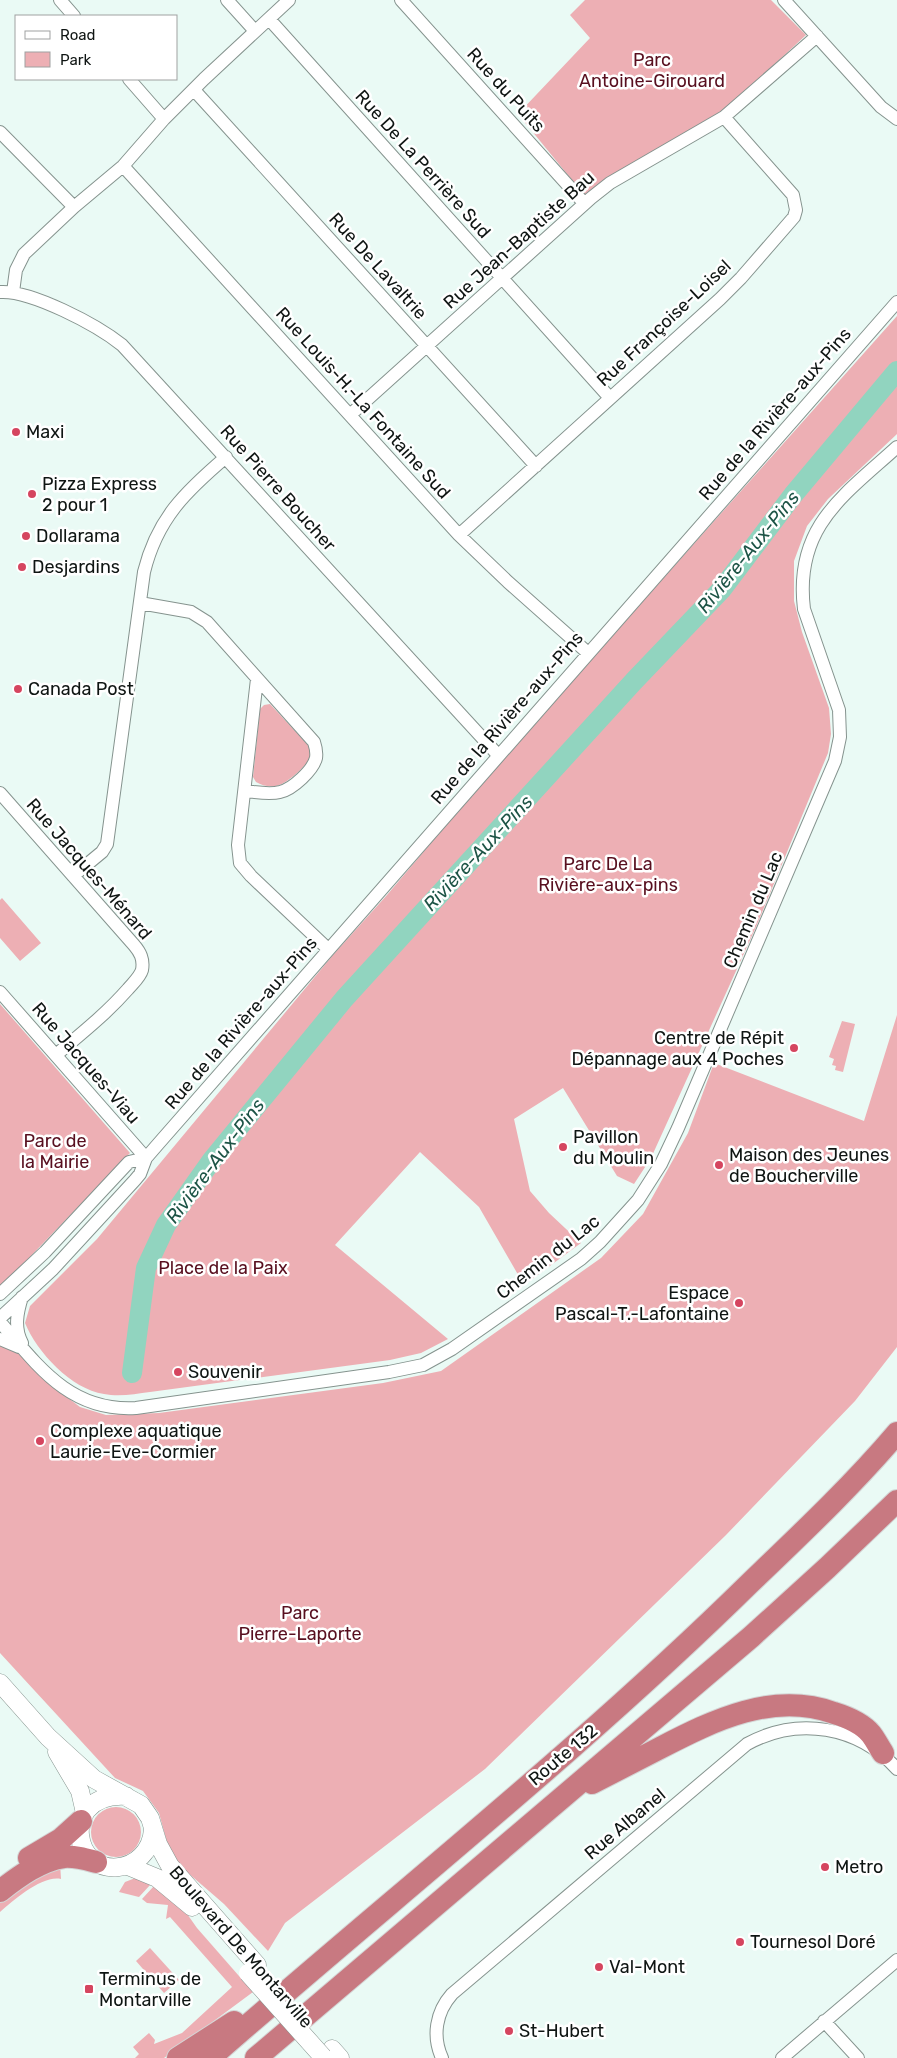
<svg xmlns="http://www.w3.org/2000/svg" width="897" height="2058" font-family="Rubik,sans-serif">
<style>
.green{fill:#edafb4}
.lines{fill:none;stroke-linecap:round;stroke-linejoin:round}
.river{stroke:#91d4bf;stroke-width:20}
.street-casing{stroke:#85938e;stroke-width:14}
.secondary-casing{stroke:#85938e;stroke-width:19}
.highway-casing{stroke:#d4d5d5;stroke-width:24}
.street{stroke:#fff;stroke-width:12}
.secondary{stroke:#fff;stroke-width:18}
.highway{stroke:#c87981;stroke-width:22}
.secondary-bridge-casing{stroke:#85938e;stroke-width:19;stroke-linecap:butt}
.secondary-bridge{stroke:#fff;stroke-width:18}
.poi-dot{fill:#d5455f;stroke:#fff;stroke-width:2}
.labels{text-anchor:middle;dominant-baseline:central;stroke-width:5;stroke-linejoin:round;paint-order:stroke}
.park-label{font-size:18px;fill:#580f1f;stroke:#fff}
.street-label{font-size:18px;fill:#0f1513;stroke:#fff}
.poi-label{font-size:18px;fill:#0f1513;stroke:#fff;text-anchor:start}
.water-label{font-size:19px;font-style:italic;fill:#1d5446;stroke:#fff}
</style>
<rect width="100%" height="100%" fill="#eafaf5"/>
<path class="green" d="M585,0h186l35,35 -76,71 -110,65 -35,25 -67,-82 72,-76 -20,-23z
M897,316v118l-69,65 -21,27 -13,35v40l8,31 27,76 2,26 -3,19 -72,174 -105,231 -17,26 -17,-8 -54,-88 -49,31 16,72 19,22 32,30 -57,42 -45,-78 -59,-55 -85,93 113,94 -27,14 -31,7 -240,32c-15,2 -31,5 -46,2 -33,-5 -67,-42 -79,-71l5,-17 67,-67 236,-284 54,-60 116,-137z
M270,704l38,41c2,4 3,7 2,12 -2,8 -23,26 -31,28 -8,3 -16,1 -23,-3l-3,-5 7,-68 4,-4z
M2,898l39,45 -21,18 -20,-23v-38z
M0,1004l130,149 -130,135z
M897,1015v332l-42,54 -129,134 -241,234 -200,154 -17,28 -44,-47 -44,-38 -12,-20 -9,-33 -16,-22 -28,-13 -115,-125v-326l59,64 21,16 26,8 53,-2 224,-30 58,-12 160,-113 42,-44 45,-81 26,-70 150,58z
M842,1021l13,3 -12,48 -8,-2 1,-4 -4,-1 2,-6 -5,-2z
M91 1832a25 25 0 1 1 50 0a25 25 0 1 1-50 0Z
M60,1863l1,16c-19,-4 -47,21 -61,33v-10l11,-9z
M138,1877l13,7 -12,13 -20,-5 6,-10z
M154,1886l31,25 12,17 56,64 -89,66h-29l4,-4 -6,-7 16,-14 6,7 -1,4 28,-11 50,-46 -62,-70 -4,2 2,-14 -21,-2 -5,-4z
M150,1948l29,32 -15,13 -28,-32z"/>
<g class="lines">
<path class="river" d="M132,1373l14,-105 20,-43 46,-65 132,-161 290,-318 88,-92 71,-94 104,-124"/>
<g class="street-casing">
<path id="street" d="M60,0l14,16
M227,0l28,31
M401,0l183,203
M784,0l97,107 16,12
M269,19l341,379
M129,79l35,40
M194,90l342,376
M0,132l74,75
M123,166l336,369 49,47 80,71
M0,292c31,-2 97,33 122,53l376,410
M13,292l3,-22 8,-16 50,-47 49,-41 41,-47 40,-40 85,-79
M350,415l241,-217 19,-15 114,-66 93,-81
M459,535l261,-236 21,-21 53,-61 2,-7 -3,-15 -69,-78
M140,603l51,9 16,10 107,120c2,6 3,10 2,16 -3,12 -23,31 -36,34 -11,3 -24,0 -35,-1
M257,679l-19,166 2,18 11,13 77,73
M0,793l134,152c6,7 10,14 8,25 -2,7 -9,13 -14,19 -22,25 -46,44 -72,66
M73,876l29,-24 5,-8 37,-272c13,-53 41,-80 82,-115
M0,992l146,166
M0,1294l45,-42 84,-90 17,-4
M0,1318l53,-49 82,-89 5,-6 6,-16 13,-15 738,-841
M0,1322c38,44 70,90 136,86l253,-36 34,-7 29,-16 129,-90 19,-17 38,-42 23,-36 17,-36 157,-367 5,-24 -1,-27 -35,-101c-10,-82 39,-113 93,-162
M0,1339l19,8
M22,1343c-8,-15 -5,-30 0,-46
M824,2021l34,37
M442,2058c-10,-22 -6,-46 10,-64l295,-250c51,-28 111,-18 150,25
M782,2058l115,-98"/>
</g>
<g class="secondary-casing">
<path id="secondary" d="M0,1683l48,54 46,42 47,26 9,13 8,26 12,22 87,99
M57,1752l23,39 5,22
M126,1796c-15,-1 -29,2 -39,14 -6,7 -8,15 -7,25 5,47 70,41 73,-6
M128,1866l29,12 35,29
M332,2049l8,9"/>
</g>
<g class="highway-casing">
<path id="highway" d="M592,1783c23,-12 45,-23 68,-35 54,-28 113,-57 174,-35 13,4 28,10 37,21 4,5 8,13 12,19
M29,1858l32,-19 20,-18
M0,1891c18,-14 41,-31 64,-34 11,-1 21,2 32,5
M178,2058l56,-36
M210,2058c180,-158 369,-307 540,-475 50,-48 102,-97 147,-150
M256,2058l495,-421 76,-69 70,-67"/>
</g>
<use href="#street" class="street"/>
<use href="#secondary" class="secondary"/>
<use href="#highway" class="highway"/>
<g class="secondary-bridge-casing">
<path id="secondary-bridge" d="M248,1973l75,84"/>
</g>
<use href="#secondary-bridge" class="secondary-bridge"/>
</g>
<g class="poi-dot">
<circle cx="16" cy="432" r="5"/>
<circle cx="32" cy="494" r="5"/>
<circle cx="26" cy="536" r="5"/>
<circle cx="22" cy="567" r="5"/>
<circle cx="18" cy="689" r="5"/>
<circle cx="794" cy="1048" r="5"/>
<circle cx="563" cy="1147" r="5"/>
<circle cx="719" cy="1165" r="5"/>
<circle cx="739" cy="1303" r="5"/>
<circle cx="178" cy="1372" r="5"/>
<circle cx="40" cy="1441" r="5"/>
<circle cx="825" cy="1867" r="5"/>
<circle cx="740" cy="1942" r="5"/>
<circle cx="599" cy="1967" r="5"/>
<rect x="84" y="1984" width="10" height="10" rx="2.5"/>
<circle cx="509" cy="2031" r="5"/>
</g>
<g class="labels">
<g class="park-label">
<text x="652" y="60">Parc<tspan x="652" dy="21">Antoine-Girouard</tspan></text>
<text x="608" y="864">Parc De La<tspan x="608" dy="21">Rivière-aux-pins</tspan></text>
<text x="55" y="1141">Parc de<tspan x="55" dy="21">la Mairie</tspan></text>
<text x="223" y="1268">Place de la Paix</text>
<text x="300" y="1613">Parc<tspan x="300" dy="21">Pierre-Laporte</tspan></text>
</g>
<g class="street-label">
<text transform="translate(506 90) rotate(48)">Rue du Puits</text>
<text transform="translate(423 164) rotate(48)">Rue De La Perrière Sud</text>
<text transform="translate(519 240) rotate(-42)">Rue Jean-Baptiste Bau</text>
<text transform="translate(378 266) rotate(48)">Rue De Lavaltrie</text>
<text transform="translate(664 323) rotate(-43)">Rue Françoise-Loisel</text>
<text transform="translate(363 403) rotate(48)">Rue Louis-H.-La Fontaine Sud</text>
<text transform="translate(775 414) rotate(-49)">Rue de la Rivière-aux-Pins</text>
<text transform="translate(278 488) rotate(48)">Rue Pierre Boucher</text>
<text transform="translate(507 718) rotate(-49)">Rue de la Rivière-aux-Pins</text>
<text transform="translate(89 869) rotate(49)">Rue Jacques-Ménard</text>
<text transform="translate(753 910) rotate(-67)">Chemin du Lac</text>
<text transform="translate(241 1023) rotate(-49)">Rue de la Rivière-aux-Pins</text>
<text transform="translate(86 1063) rotate(49)">Rue Jacques-Viau</text>
<text transform="translate(548 1257) rotate(-38)">Chemin du Lac</text>
<text transform="translate(563 1755) rotate(-40)">Route 132</text>
<text transform="translate(625 1824) rotate(-40)">Rue Albanel</text>
<text transform="translate(241 1947) rotate(49)">Boulevard De Montarville</text>
</g>
<g class="poi-label">
<text x="26" y="432">Maxi</text>
<text x="42" y="484">Pizza Express<tspan x="42" dy="21">2 pour 1</tspan></text>
<text x="36" y="536">Dollarama</text>
<text x="32" y="567">Desjardins</text>
<text x="28" y="689">Canada Post</text>
<text x="784" y="1038" text-anchor="end">Centre de Répit<tspan x="784" dy="21">Dépannage aux 4 Poches</tspan></text>
<text x="573" y="1137">Pavillon<tspan x="573" dy="21">du Moulin</tspan></text>
<text x="729" y="1155">Maison des Jeunes<tspan x="729" dy="21">de Boucherville</tspan></text>
<text x="729" y="1293" text-anchor="end">Espace<tspan x="729" dy="21">Pascal-T.-Lafontaine</tspan></text>
<text x="188" y="1372">Souvenir</text>
<text x="50" y="1431">Complexe aquatique<tspan x="50" dy="21">Laurie-Eve-Cormier</tspan></text>
<text x="835" y="1867">Metro</text>
<text x="750" y="1942">Tournesol Doré</text>
<text x="609" y="1967">Val-Mont</text>
<text x="99" y="1979">Terminus de<tspan x="99" dy="21">Montarville</tspan></text>
<text x="519" y="2031">St-Hubert</text>
</g>
<g class="water-label">
<text transform="translate(748 552) rotate(-51)">Rivière-Aux-Pins</text>
<text transform="translate(478 853) rotate(-47)">Rivière-Aux-Pins</text>
<text transform="translate(215 1161) rotate(-53)">Rivière-Aux-Pins</text>
</g>
</g>
<rect x="15" y="15" width="162" height="65" fill="#ffffff" stroke="#9fa1a1"/>
<rect x="25" y="31" width="25" height="8" fill="#ffffff" stroke="#9fa1a1"/>
<text x="60" y="40" font-size="15" fill="#0f1513">Road</text>
<rect x="25" y="52" width="25" height="15" fill="#edafb4" stroke="#9fa1a1"/>
<text x="60" y="65" font-size="15" fill="#0f1513">Park</text>
</svg>
